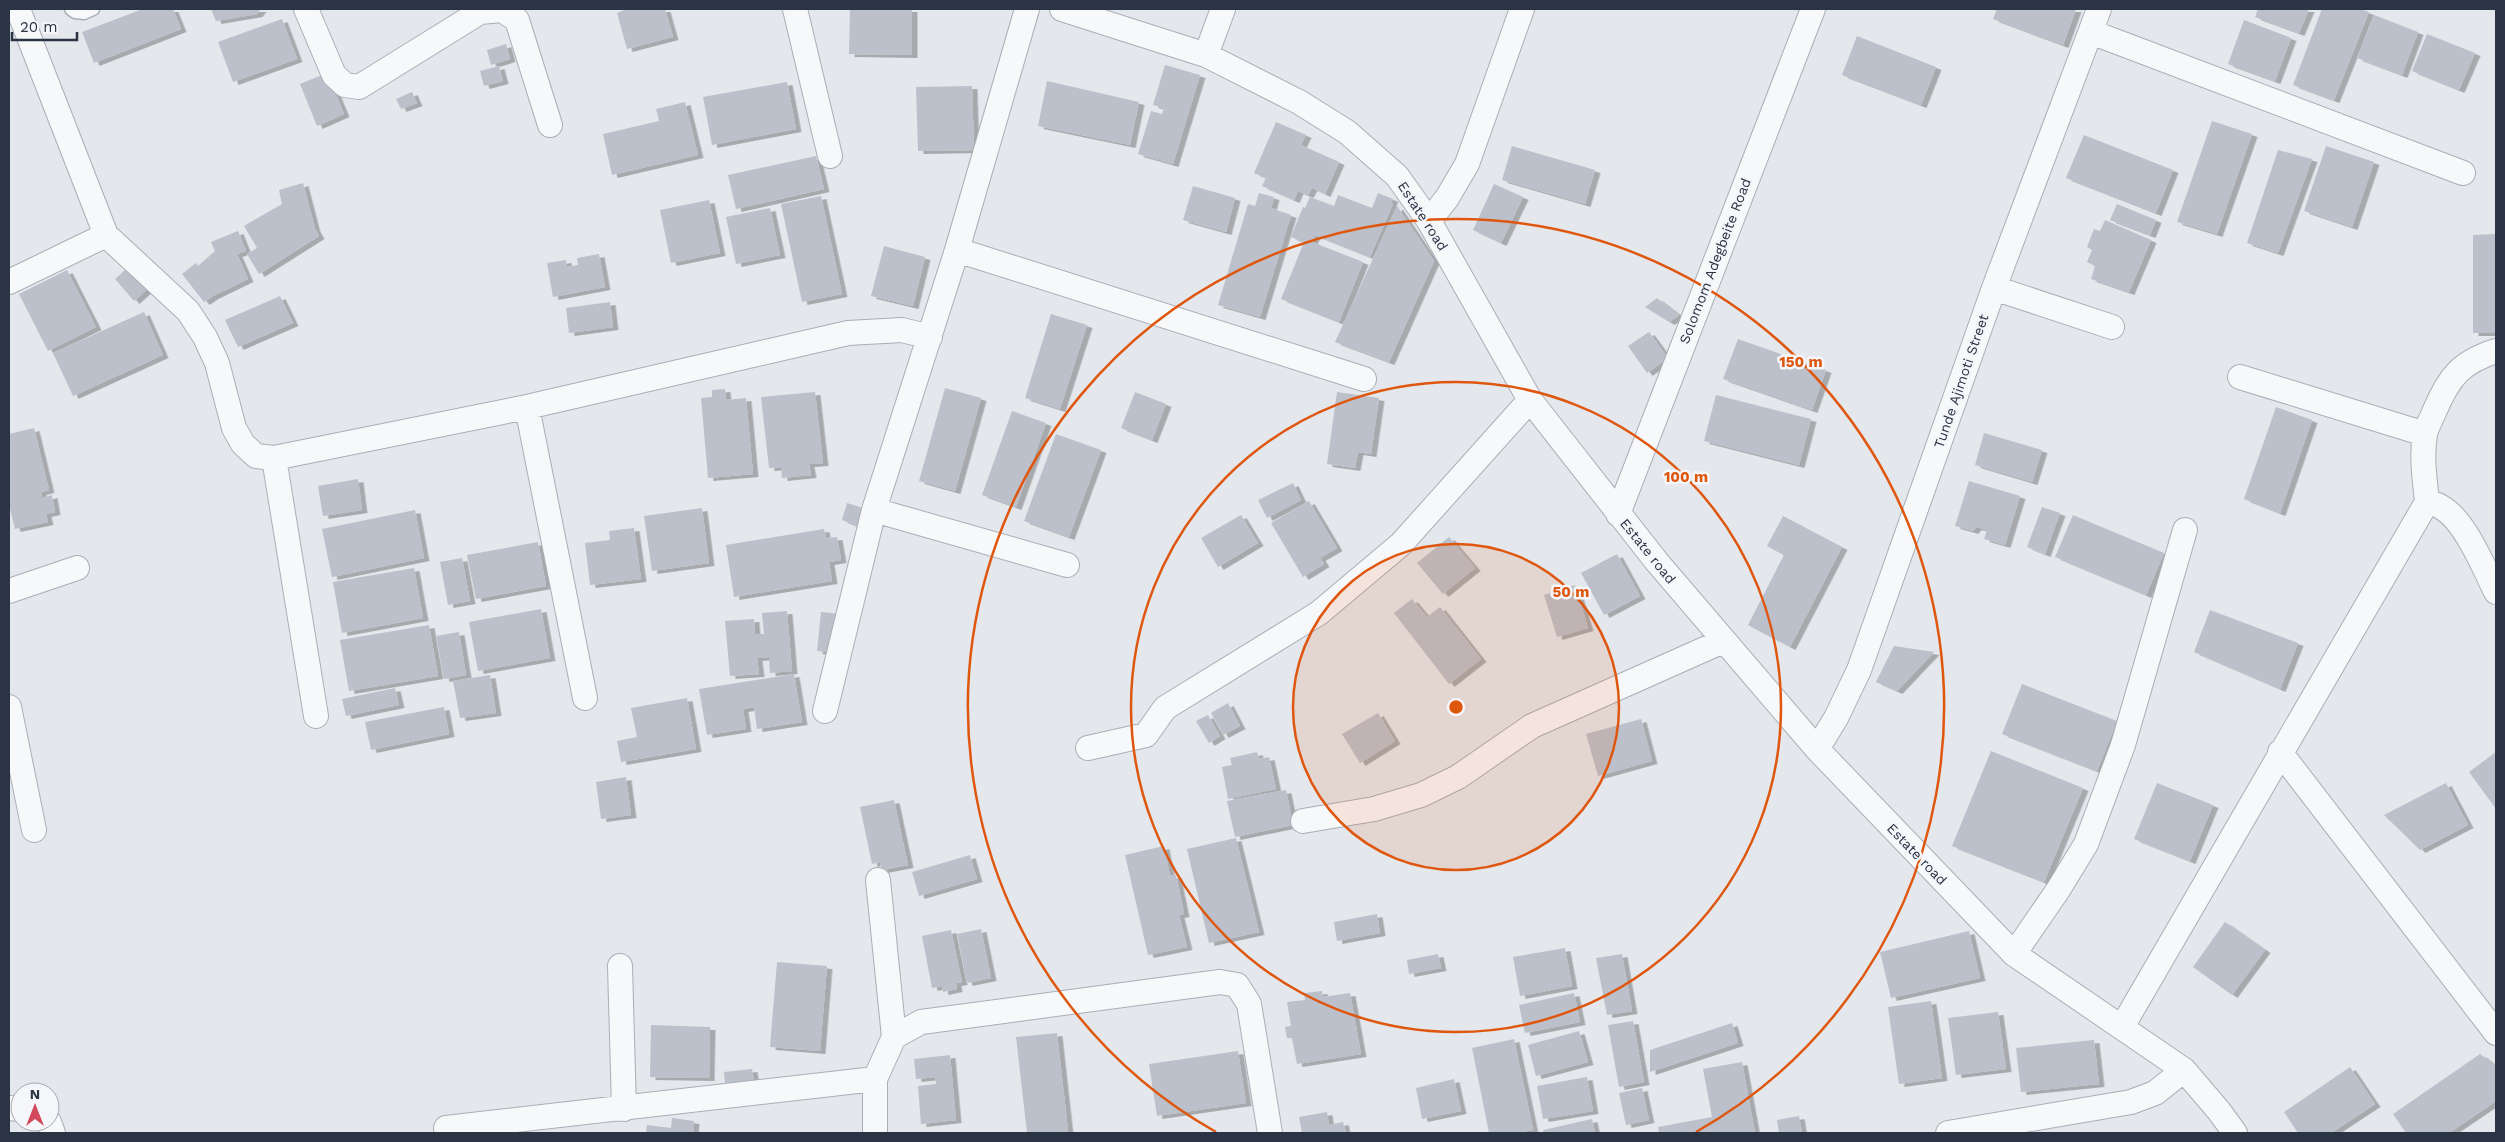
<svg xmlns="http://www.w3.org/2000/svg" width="2505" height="1142" font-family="'Work Sans',sans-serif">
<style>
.building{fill:#bbc0ca;filter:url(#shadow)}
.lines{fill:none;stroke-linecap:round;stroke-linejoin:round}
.service-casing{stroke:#a9aeb7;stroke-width:15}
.minor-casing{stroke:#a9aeb7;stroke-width:26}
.service{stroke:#f7f8fa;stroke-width:12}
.minor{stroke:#f7f8fa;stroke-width:24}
.ring{fill:none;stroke:#df570f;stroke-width:2.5}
.labels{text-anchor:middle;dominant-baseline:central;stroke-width:5;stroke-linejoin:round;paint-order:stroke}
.street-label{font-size:14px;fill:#2b3445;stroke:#f4f6f9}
.centre{fill:#df570f;stroke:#f4f6f9;stroke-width:2.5}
.ring-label{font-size:15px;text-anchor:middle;font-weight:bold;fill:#df570f;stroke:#f4f6f9;stroke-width:5;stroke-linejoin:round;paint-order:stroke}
</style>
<defs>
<filter id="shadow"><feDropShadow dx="5.5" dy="3" stdDeviation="0" flood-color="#0004"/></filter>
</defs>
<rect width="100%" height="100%" fill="#e4e7ec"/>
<path class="building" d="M143,9h30l8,20 -87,34 -12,-31z
M211,9h50l-4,5 -41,7z
M627,9h38l8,28 -46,12 -10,-36z
M850,9h62v46l-63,-1z
M1997,9h79l-13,36 -70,-26z
M2258,9h51l-10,24 -44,-16z
M2322,9h37l10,3 -35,88 -41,-15z
M2374,15l44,17 -16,43 -45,-17z
M282,19l15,40 -64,23 -15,-40z
M2244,20l47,18 -16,43 -47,-17z
M2427,34l48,19 -16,37 -47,-19z
M1857,36l79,31 -15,38 -79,-30z
M506,44l4,15 -19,6 -4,-15z
M1165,65l35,10 -27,89 -35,-10 13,-43 11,3 2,-6 -11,-3z
M499,66l4,15 -19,5 -4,-15z
M327,73l17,41 -27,12 -17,-42z
M1047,81l92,21 -9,43 -92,-19z
M787,82l9,47 -84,16 -9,-48z
M972,86l2,64 -56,1 -2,-64z
M412,92l5,11 -16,6 -5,-10z
M685,102l13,53 -86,20 -9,-41 56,-13 -3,-12z
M2212,121l40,13 -35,100 -40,-12z
M1276,122l30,13 -5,10 38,17 -14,32 -13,-6 -4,7 -10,-4 -4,9 -32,-14 4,-8 -12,-5z
M2084,135l89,35 -17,43 -90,-35z
M1512,146l83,24 -10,34 -83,-24z
M2326,146l48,16 -22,65 -48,-16z
M2278,150l34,9 -34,94 -31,-10z
M816,156l8,33 -88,20 -8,-34z
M303,183l12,46 4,7 -60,38 -12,-20 10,-6 -13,-22 38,-22 -3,-14z
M1494,184l29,13 -22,46 -28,-13z
M1193,186l42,12 -9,34 -43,-12z
M1259,193l15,4 -3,11 20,7 -31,102 -42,-12 30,-101 7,2z
M1378,193l15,6 -2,4 2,1 -23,53 -55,-22 -3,7 51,20 -24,60 -58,-23 23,-57 -13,-5 12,-30 2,1 5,-11 24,9 4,-11 34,13z
M821,196l21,98 -40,8 -21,-98z
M709,200l11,53 -49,10 -11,-53z
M2117,204l39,16 -6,15 -40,-15z
M1397,206l37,55 -45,101 -54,-20z
M770,208l10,47 -44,9 -10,-47z
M2105,220l46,20 -22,52 -38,-13 4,-13 -8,-4 5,-12 -5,-3 7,-18 6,2z
M238,231l8,20 -9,3 11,25 -35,17 -9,6 -22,-28 14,-11 2,3 17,-15 -4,-9z
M2496,234v99h-23v-98z
M884,246l41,11 -12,49 -42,-10z
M599,254l6,33 -52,10 -6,-34 19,-3 1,7 11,-2 -1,-7z
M134,262l19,22 -19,17 -19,-22z
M67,270l29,57 -48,24 -29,-57z
M280,296l13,27 -55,24 -13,-27z
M1657,298l22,17 -10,7 -24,-15z
M610,302l3,25 -44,6 -3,-25z
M144,312l19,43 -90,41 -20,-43z
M1051,314l36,11 -27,84 -35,-11z
M1649,332l19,26 -21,15 -19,-27z
M1738,339l88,31 -14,40 -89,-31z
M945,388l36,10 -26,93 -36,-10z
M725,389l1,11 20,-2 7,76 -45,4 -7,-80 11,-1v-7z
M815,392l8,71 -14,1 2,11 -29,3 -1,-11 -12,1 -8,-71z
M1135,392l31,12 -14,36 -31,-12z
M1337,392l42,6 -8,56 -13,-2 -3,16 -28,-4z
M1716,395l95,24 -12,46 -95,-24z
M2276,407l36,13 -32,93 -36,-14z
M1012,411l34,12 -30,84 -34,-12z
M34,428l15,62 -8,2 1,6 10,-3 3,17 -9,2 2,8 -33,7 -6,-24v-71z
M1984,433l58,17 -10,32 -57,-17z
M1056,434l45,16 -32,87 -45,-16z
M358,479l4,31 -39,6 -5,-30z
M1969,481l51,15 -15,49 -21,-6 3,-9 -11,-3 -3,4 -18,-5z
M1293,483l8,17 -34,18 -9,-18z
M1309,501l28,47 -17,10 4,6 -21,13 -32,-54z
M847,503l16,5 -5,18 -16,-6z
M2042,507l18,6 -15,41 -18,-7z
M702,508l7,55 -57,8 -8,-55z
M415,510l9,48 -92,19 -10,-48z
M1241,515l17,28 -40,24 -17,-29z
M2073,515l91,38 -18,42 -91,-38z
M1783,516l59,31 -52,100 -42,-22 36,-70 -17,-9z
M634,528l7,51 -51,6 -5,-42 25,-3 -1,-9z
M824,529l2,9 11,-1 4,23 -12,2 3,19 -98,16 -8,-52z
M1449,537l26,31 -32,26 -26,-31z
M538,542l8,44 -70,13 -9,-44z
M1617,554l23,42 -36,19 -23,-42z
M462,558l8,43 -22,4 -8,-43z
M414,568l9,50 -81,15 -9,-51z
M1575,585l13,43 -31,9 -13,-42z
M1412,599l15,18 13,-10 41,52 -32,25 -55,-71z
M541,609l9,49 -72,13 -9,-49z
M2210,610l88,33 -18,46 -86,-37z
M787,611l5,60 -22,2 -1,-16 -12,1 2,16 -29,2 -5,-55 29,-2 1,15h9l-2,-21z
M821,612l20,2 -5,39 -19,-2z
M429,625l9,51 -89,15 -9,-51z
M459,632l7,43 -22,4 -8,-43z
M1894,646l40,6 -37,39 -21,-9z
M794,674l8,48 -45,7 -3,-22 -11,2 3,20 -39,6 -8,-46z
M490,675l6,38 -36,5 -7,-37z
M2022,684l95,37 -20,50 -95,-37z
M395,688l4,17 -53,11 -4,-17z
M687,698l9,51 -75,13 -4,-21 20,-4 -6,-29z
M1228,703l12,23 -17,9 -12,-22z
M444,707l5,27 -78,16 -6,-28z
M1378,713l17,28 -35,22 -18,-29z
M1208,715l12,21 -11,7 -13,-22z
M1641,719l11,42 -54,15 -12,-42z
M1991,751l92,37 -39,94 -92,-36z
M1257,752l2,7 10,-2 7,32 -48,10 -6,-32 10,-2 -2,-7z
M2496,752v57l-27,-37z
M626,777l5,38 -30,4 -5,-37z
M2157,783l56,22 -23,56 -56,-22z
M2446,783l22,42 -48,25 -36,-35z
M1286,790l7,35 -58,12 -8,-36z
M894,800l14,65 -26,5 -2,-8 -8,2 -12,-57z
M1236,838l23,94 -50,11 -22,-94z
M1164,846l6,30 6,-1 8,39 -5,1 8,32 -39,8 -23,-100z
M970,855l7,24 -58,17 -7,-24z
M1377,914l3,19 -43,8 -3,-19z
M2225,922l40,28 -33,45 -39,-28z
M981,929l10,49 -24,5 -10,-49z
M951,930l11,52 -6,1 1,6 -14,3 -1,-6 -10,2 -10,-52z
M1969,931l11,47 -89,20 -11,-46z
M1565,948l7,38 -52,10 -7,-39z
M1438,954l3,14 -32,6 -2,-14z
M1622,954l10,57 -25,4 -11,-57z
M777,962l50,4 -7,85 -50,-4z
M1322,991l1,6 27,-4 11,61 -64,10 -5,-26h-5l-2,-11 6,-1 -4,-24 18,-2 -1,-7z
M1574,993l6,29 -55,11 -6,-28z
M1931,1001l11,77 -43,6 -11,-77z
M1998,1012l8,57 -50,6 -8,-57z
M1633,1021l11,61 -25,5 -11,-62z
M1732,1023l6,20 -88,29v-22z
M651,1025l59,2 -1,51 -59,-1z
M1579,1031l9,31 -52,14 -8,-31z
M1057,1033l11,98 -41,2 -11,-96z
M1514,1039l19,91 -17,3h-27l-17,-85z
M2094,1040l5,44 -78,8 -5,-44z
M1238,1051l8,52 -89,13 -8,-52z
M2480,1054l16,12v35l-47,32h-43l-13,-19z
M950,1055l6,65 -35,4 -3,-38 18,-2 -1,-7 -19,2 -2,-20z
M1742,1062l13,71h-96l-1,-6 54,-10 -9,-48z
M2350,1067l25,37 -44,29h-33l-14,-21z
M752,1069l2,12 -29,2 -1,-11z
M1587,1077l6,34 -50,8 -6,-33z
M1454,1079l7,32 -39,8 -6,-31z
M1642,1088l7,32 -23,5 -7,-32z
M1327,1112l2,13 14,-3 3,11h-44l-3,-16z
M1799,1116l3,17h-23l-2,-13z
M672,1118l22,3 -1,12h-47l1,-8 24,3z
M1592,1119l3,14h-51l-1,-3z"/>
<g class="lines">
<g class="service-casing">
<path id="service" d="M71,9l4,3 9,1 9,-4"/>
</g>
<g class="minor-casing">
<path id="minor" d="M18,9l88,226 82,76 17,26 12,26 17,65 9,16 13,12 18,2 253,-51 321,-74 54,-3 28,7
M306,9l28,66 11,10 14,2 121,-75 22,-2 15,10 33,105
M795,9l35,147
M1062,9l144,46 93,47 48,30 50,44 32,45 101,179 127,162 160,187 197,205 170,116 35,41 16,22
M2091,32l372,141
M1206,55l17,-46
M1429,221l18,-23 20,-34 55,-155
M957,250l407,129
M9,282l97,-47
M1994,288l118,39
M2240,377l185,57
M527,407l58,291
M274,458l42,258
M2427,502c4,1 10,2 14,5 24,13 43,61 55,85
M874,510l193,55
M1618,514l195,-505
M9,591l68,-23
M9,707l25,123
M825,711l49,-201 83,-260 70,-241
M1088,748l58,-13 19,-27 154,-95 82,-69 129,-144
M1817,749l19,-31 23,-48 135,-382 105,-279
M2280,752l216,281
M1303,821l71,-12 47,-14 37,-18 74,-51 191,-85
M878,880l16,157
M2014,954l44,-64 28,-46 37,-99 62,-215
M620,966l4,143
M2122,1027l305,-525c-2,-22 -6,-45 -2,-67 1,-8 7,-17 10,-25 14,-33 26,-48 61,-59
M9,1108l11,1
M49,1122l4,11
M446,1128l429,-49
M875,1133v-54l19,-42 27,-15 299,-40 17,3 12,19 21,129
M1948,1133l183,-31 24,-9 29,-23"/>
</g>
<use href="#service" class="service"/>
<use href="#minor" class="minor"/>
</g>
<circle cx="1456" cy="707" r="163" fill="#df570f" fill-opacity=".12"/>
<g class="ring">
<circle cx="1456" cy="707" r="163"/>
<circle cx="1456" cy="707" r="325"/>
<path d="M1216 1132A488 488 0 1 1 1696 1132"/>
</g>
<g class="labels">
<g class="street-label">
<text transform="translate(1423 216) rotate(57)">Estate road</text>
<text transform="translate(1715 261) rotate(-69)">Solomom Adegbeite Road</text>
<text transform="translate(1961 381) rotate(-71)">Tunde Ajimoti Street</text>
<text transform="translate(1648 551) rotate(51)">Estate road</text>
<text transform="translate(1917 854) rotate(46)">Estate road</text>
</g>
</g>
<circle cx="1456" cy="707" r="8" class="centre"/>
<g class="ring-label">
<text x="1801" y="367">150 m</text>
<text x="1686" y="482">100 m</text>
<text x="1571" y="597">50 m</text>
</g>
<rect width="2505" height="1142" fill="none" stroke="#2b3445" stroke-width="20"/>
<g transform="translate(35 1107)"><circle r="24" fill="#f4f6f9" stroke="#a4a8b1"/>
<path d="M0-4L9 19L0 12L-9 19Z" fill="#d1495b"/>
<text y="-8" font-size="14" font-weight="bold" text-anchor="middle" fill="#2b3445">N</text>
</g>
<path d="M12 32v8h65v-8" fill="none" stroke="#2b3445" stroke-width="2.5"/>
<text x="20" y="32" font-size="15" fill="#2b3445" stroke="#f4f6f9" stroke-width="4" paint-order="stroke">20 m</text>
</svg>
